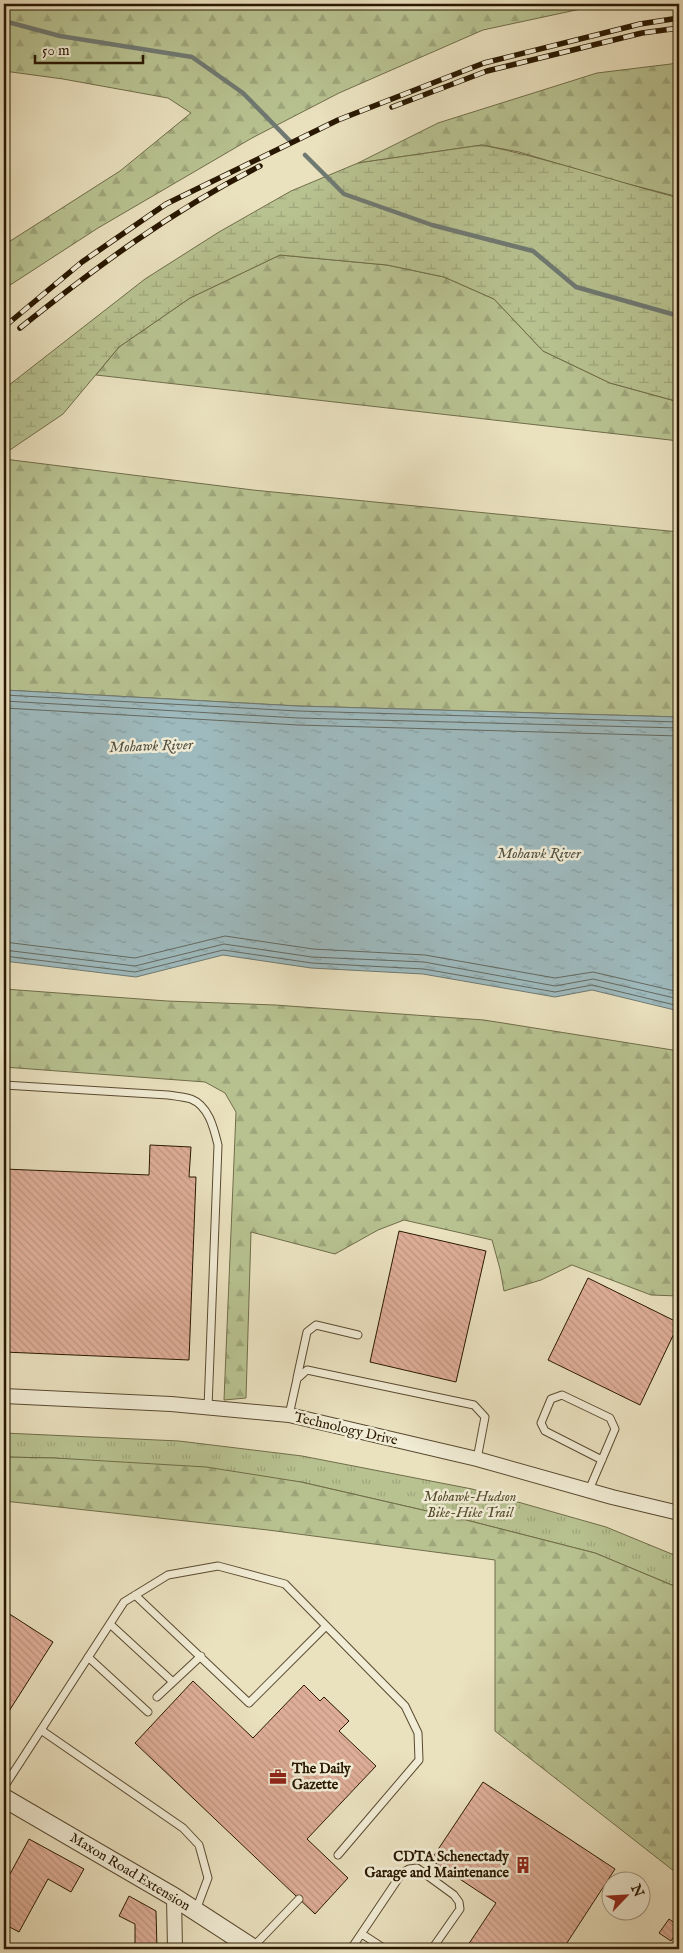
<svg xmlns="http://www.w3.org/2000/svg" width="683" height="1953" font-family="'IM FELL English',serif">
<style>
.grass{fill:url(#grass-tufts);stroke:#706d49}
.forest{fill:url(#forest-firs);stroke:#706d49}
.wetland{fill:url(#wetland-marsh);stroke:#706d49}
.water{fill:url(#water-ripples);stroke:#6f7972}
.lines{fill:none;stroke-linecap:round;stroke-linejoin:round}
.shore{stroke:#646960;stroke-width:1}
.stream{stroke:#6f7972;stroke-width:4.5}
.building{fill:url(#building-back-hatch);stroke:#291801}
.service-casing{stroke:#594a30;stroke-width:9}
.minor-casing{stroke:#594a30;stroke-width:16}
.tertiary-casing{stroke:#594a30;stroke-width:20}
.service{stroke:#f1ecd5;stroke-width:7}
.minor{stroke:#f1ecd5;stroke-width:14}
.tertiary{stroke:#f1ecd5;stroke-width:18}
.rail-casing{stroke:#291801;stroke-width:5.5}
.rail{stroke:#f1ecd5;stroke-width:4;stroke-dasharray:11;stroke-linecap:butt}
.labels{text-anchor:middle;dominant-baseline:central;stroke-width:5;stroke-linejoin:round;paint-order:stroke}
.street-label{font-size:14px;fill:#291801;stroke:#f1ecd5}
.park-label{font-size:14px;font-style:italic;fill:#544b2c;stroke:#f1ecd5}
.poi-label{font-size:14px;font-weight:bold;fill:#291801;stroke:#f1ecd5;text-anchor:start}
.water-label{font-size:15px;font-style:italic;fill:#525143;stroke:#f1ecd5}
</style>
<defs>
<pattern id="grass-tufts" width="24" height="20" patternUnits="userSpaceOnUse" patternTransform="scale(1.25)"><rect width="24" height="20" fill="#b8c291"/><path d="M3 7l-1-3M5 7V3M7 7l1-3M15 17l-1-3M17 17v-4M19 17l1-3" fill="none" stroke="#9ea67b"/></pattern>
<pattern id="forest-firs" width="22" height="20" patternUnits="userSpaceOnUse" patternTransform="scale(1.25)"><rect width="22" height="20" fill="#b8c291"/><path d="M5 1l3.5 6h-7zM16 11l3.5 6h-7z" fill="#9ea67b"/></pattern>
<pattern id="wetland-marsh" width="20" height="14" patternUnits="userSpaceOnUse" patternTransform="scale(1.25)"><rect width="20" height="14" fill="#b8c291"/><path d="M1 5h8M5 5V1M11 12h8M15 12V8" fill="none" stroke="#9ea67b"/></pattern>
<pattern id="water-ripples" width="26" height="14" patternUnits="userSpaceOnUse" patternTransform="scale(1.25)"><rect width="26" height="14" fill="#9ebabe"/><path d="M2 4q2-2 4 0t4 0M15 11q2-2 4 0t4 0" fill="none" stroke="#889fa2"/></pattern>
<pattern id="building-back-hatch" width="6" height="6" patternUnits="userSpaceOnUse" patternTransform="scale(1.25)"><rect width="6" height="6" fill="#dfae98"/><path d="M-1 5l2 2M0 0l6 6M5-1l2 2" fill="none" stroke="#bf9581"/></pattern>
</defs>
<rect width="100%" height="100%" fill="#eae1bf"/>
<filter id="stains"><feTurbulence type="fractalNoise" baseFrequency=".004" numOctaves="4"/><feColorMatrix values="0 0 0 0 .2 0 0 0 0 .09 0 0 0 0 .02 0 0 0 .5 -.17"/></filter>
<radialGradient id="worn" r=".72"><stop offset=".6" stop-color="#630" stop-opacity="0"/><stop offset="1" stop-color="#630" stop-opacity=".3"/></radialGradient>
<path class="grass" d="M4,1433l175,8 123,15 170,33 134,38 73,30v31l-84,-35 -129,-33 -165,-38 -246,-24 -51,-1z"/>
<path class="forest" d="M4,4h600l-121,26 -144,63 -87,45 -154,90 -94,61v-44l116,-74 71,-58 -23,-15 -105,-19 -59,-8z
M679,63v136l-4,-3 -59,-15 -97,-29 -37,-7 -124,18 80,-40 159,-50z
M280,255l107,10 57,12 50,22 49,52 67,32 69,19v39l-583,-66 23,-28 71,-49z
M4,459l249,31 426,42v185l-381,-11 -294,-16z
M4,989l163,12 108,4 209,15 195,31v245l-28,-1 -79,-30 -31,15 -37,11 -4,-22 -8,-29 -88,-20 -26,10 -43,24 -84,-22 -5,166 -22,2 12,-288 -11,-19 -20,-11 -201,-15z
M4,1457l51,1 151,9 95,15 165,38 129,33 84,35v287l-184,-144v-171l-227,-30 -264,-29z"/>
<path class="wetland" d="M482,145c65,13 129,35 193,52l4,2v203l-69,-19 -67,-32 -49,-52 -50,-22 -57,-12 -107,-10 -90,43 -71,49 -56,67 -59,40v-65l141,-110 74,-47 72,-41 67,-28z"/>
<path class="water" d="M4,690l294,16 381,11v294l-87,-21 -37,7 -132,-23 -112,-6 -88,-13 -87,22 -132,-16z"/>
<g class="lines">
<path class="shore" d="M4,695l294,16 381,11
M4,701l294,17 381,10
M4,708l294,17 381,11
M4,942l131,16 90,-22 88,13 112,6 130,23 38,-6 86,20
M4,950l131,16 89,-22 88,13 112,5 131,24 38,-7 86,20
M4,956l131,16 88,-22 89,13 112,6 131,23 37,-7 87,21"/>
<path class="stream" d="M4,21l56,15 132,21 51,36 47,48
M305,155l39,39 88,31 101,26 43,36 103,29"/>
</g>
<path class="building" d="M150,1145l41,2 -2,30h7l-7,183 -185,-8v-183l145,6z
M399,1231l87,20 -30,131 -86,-20z
M588,1278l91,45 -39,82 -92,-45z
M8,1613l45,29 -49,77v-99z
M193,1681l60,57 51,-53 16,16 4,-4 25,24 -10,10 37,35 -69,73 41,39 -33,36 -180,-171z
M483,1782l132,87 -52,80h-89l-6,-4 28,-42 -65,-43z
M29,1839l55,30 -13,23 -23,-13 -29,53 -15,-8v-39z
M129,1896l27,15 1,38h-22v-25l-16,-8z
M669,1919l10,7v3l-8,12 -12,-8z"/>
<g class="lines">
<g class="service-casing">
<path id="service" d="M4,1085l164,10c7,1 16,2 23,4 18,7 23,30 27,46l-10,263
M297,1378l10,-46 9,-7 42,10
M289,1415l8,-36 10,-9 167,35 11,12 -8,42
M589,1490l26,-61 -5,-11 -48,-23 -11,4 -10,24 4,8 57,29
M135,1595l114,108 77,-77
M110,1624l63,58
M88,1657l60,55
M157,1697l44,-41
M41,1730l142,98 16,17 9,33 -12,32
M4,1787l120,-185 44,-27 50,-9 67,18 120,122 13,27 1,27 -81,95
M362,1934l23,15
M252,1948l47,-49
M351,1949l51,-76 7,-4 8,-1 37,27 5,7 1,7 -28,40"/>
</g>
<g class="minor-casing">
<path id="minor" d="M4,1396l167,8 118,11 188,44 135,38 67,16
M174,1897l1,52"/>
</g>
<g class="tertiary-casing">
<path id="tertiary" d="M4,1798l170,99 80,52"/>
</g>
<use href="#service" class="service"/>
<use href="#minor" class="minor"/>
<use href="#tertiary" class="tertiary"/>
<g class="rail-casing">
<path id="rail" d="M392,107l95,-36 155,-38 37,-5
M4,327l78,-65 84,-58 172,-84 146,-57 156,-39 39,-6
M20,328c76,-61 153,-118 240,-162"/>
</g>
<use href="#rail" class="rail"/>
</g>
<defs>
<g id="office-bare" transform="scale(1.35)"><path d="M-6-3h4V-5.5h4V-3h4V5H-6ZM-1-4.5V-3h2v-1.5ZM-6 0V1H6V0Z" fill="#8f2418" stroke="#f1ecd5" stroke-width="2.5" paint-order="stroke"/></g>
<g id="building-bare" transform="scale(1.35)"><path d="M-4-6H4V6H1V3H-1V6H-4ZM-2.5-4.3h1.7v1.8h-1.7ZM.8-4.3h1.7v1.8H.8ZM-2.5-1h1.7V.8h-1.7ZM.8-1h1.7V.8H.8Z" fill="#8f2418" stroke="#f1ecd5" stroke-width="2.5" paint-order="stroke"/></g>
</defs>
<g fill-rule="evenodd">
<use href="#office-bare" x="278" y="1777"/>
<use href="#building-bare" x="523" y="1865"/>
</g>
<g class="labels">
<g class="street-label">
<text transform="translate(346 1429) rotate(13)">Technology Drive</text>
<text transform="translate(130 1872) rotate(31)">Maxon Road Extension</text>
</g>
<g class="park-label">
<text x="470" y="1497">Mohawk-Hudson<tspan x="470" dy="16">Bike-Hike Trail</tspan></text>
</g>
<g class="poi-label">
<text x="292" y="1769">The Daily<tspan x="292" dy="16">Gazette</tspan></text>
<text x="509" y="1857" text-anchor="end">CDTA Schenectady<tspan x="509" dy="16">Garage and Maintenance</tspan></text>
</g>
<g class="water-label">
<text transform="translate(151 746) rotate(-2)">Mohawk River</text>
<text x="539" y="853">Mohawk River</text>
</g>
</g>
<rect width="683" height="1953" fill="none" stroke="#eae1bf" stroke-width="20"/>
<rect x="5" y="5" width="673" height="1943" fill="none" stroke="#291801" stroke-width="2.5"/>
<rect x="10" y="10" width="663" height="1933" fill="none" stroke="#291801"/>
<g transform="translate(626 1896) rotate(65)"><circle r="24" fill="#f1ecd5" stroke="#a19780"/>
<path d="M0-4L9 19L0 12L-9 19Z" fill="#8f2418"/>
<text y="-8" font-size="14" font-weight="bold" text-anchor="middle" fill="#291801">N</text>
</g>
<path d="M35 55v8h108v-8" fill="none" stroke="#291801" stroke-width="2.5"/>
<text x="42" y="55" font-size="15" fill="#291801" stroke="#f1ecd5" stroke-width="4" paint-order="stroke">50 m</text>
<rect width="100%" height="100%" filter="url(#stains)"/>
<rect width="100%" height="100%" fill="url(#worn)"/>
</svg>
